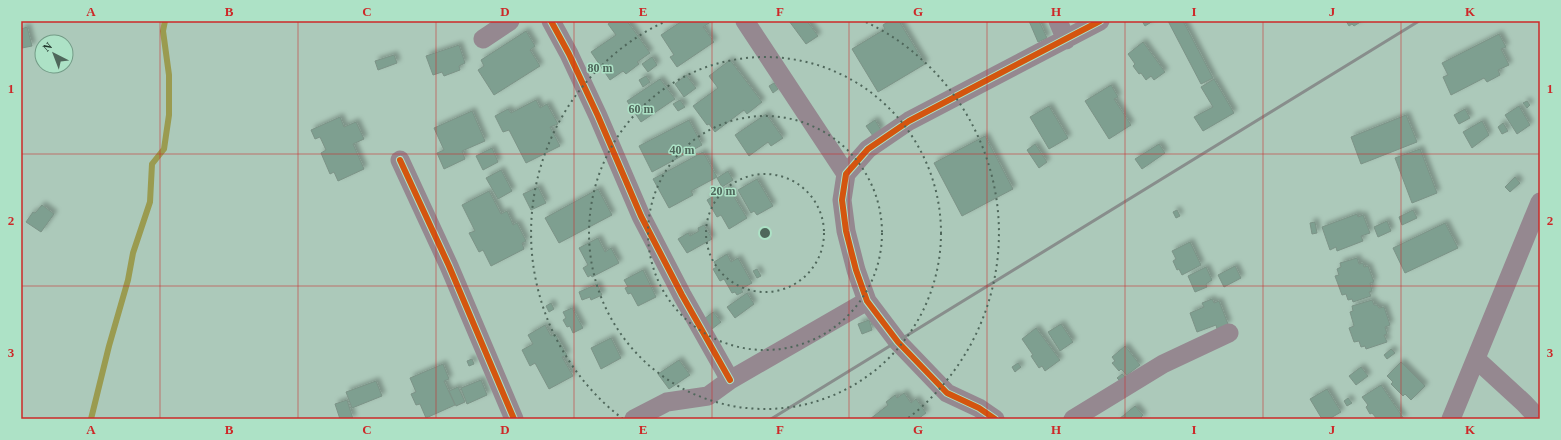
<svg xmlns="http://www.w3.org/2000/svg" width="1561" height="440" font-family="Georgia,serif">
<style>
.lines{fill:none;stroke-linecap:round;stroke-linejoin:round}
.stream{stroke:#9a9b50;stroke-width:6}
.building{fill:#7e9f90;stroke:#7c9387;filter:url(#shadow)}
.minor{stroke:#958890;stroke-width:19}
.rail{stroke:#888e8c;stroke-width:3}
.cycleway-casing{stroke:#ade2c6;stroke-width:8}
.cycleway{stroke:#d4550f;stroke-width:6}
.grid{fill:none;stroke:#cd2828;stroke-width:1;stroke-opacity:0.55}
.ring{fill:none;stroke:#4f675b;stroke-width:2;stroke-dasharray:2 4}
.centre{fill:#4f675b;stroke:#ade2c6;stroke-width:2}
.ring-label{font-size:12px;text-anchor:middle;font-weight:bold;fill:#4f675b;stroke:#ade2c6;stroke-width:3;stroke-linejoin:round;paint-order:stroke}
.neatline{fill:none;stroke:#cd2828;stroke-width:1.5}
.grid-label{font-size:13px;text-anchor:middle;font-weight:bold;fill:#cd2828}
</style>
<defs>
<filter id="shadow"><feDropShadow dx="3.5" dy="-3.5" stdDeviation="2" flood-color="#0004"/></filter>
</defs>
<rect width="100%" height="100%" fill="#acc9ba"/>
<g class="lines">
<path class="stream" d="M91,419l18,-73 19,-66 5,-27 17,-51 2,-38 12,-15 5,-34v-40l-6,-44 2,-10"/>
</g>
<path class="building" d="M612,21h15l23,32 -13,9 2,2 -13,10 -3,-3 -13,9 -19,-28 25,-17 -8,-11z
M682,21h30l-9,6 11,15 -37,25 -7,-10 4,-2 -13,-20z
M789,21h18l11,15 -12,8z
M889,21h10l26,43 -47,28 -26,-43 33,-20 -2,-4z
M1029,21h10l8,17 -9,4z
M1142,21h11l-8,5z
M1168,21h15l30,57 -12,6z
M1346,21h16l-8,5 -2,-2 -3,2z
M27,27l5,19 -10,2 -1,-19z
M526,31l9,15 -5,4 10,16 -46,29 -16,-25 6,-4 -3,-6z
M1499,34l7,13 -5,2 8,16 -11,5 2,5 -13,7 -3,-4 -33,17 -8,-18 5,-2 -6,-12z
M1143,42l22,30 -11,8 -3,-4 -5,4 -5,-7 -2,1 -6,-8 2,-2 -7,-10z
M459,45l6,18 -6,3 1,4 -16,6 -2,-4 -9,3 -7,-19z
M394,55l3,8 -19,7 -3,-9z
M652,57l5,8 -9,7 -6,-8z
M730,60l32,42 -15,12 -3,-4 -29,22 -6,-8 -2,1 -14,-19 25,-18 -9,-12z
M686,75l10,13 -12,9 -9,-13z
M646,76l4,6 -7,5 -4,-7z
M660,79l15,20 -34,23 -14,-21z
M1214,79l20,34 -31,18 -9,-14 19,-10 -12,-20z
M774,83l4,6 -5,4 -4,-7z
M1111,85l7,12 -4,2 17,26 -22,14 -24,-38z
M536,100l4,8 7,-4 11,20 -8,3 10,19 -34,17 -17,-33 -6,2 -8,-16 13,-7 3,4z
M680,100l5,7 -7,4 -5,-7z
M1527,101l3,4 -3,3 -4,-5z
M1049,106l19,32 -19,11 -19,-32z
M1519,106l11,19 -13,9 -12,-19z
M1465,109l5,9 -11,6 -5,-9z
M472,111l13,30 -23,10 3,8 -21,10 -7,-16 7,-3 -10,-22z
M766,114l17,24 -12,8 -3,-4 -19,14 -14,-21z
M1406,115l11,27 -56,22 -10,-27z
M340,117l4,10 12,-5 8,17 -11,5 11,25 -26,12 -4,-9 -4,2 -9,-21 5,-3 -6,-13 -5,2 -4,-9z
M689,120l13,25 -50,27 -13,-26z
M875,120l6,10 -8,6 -7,-10z
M1482,121l7,14 -17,13 -9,-16z
M1503,123l5,8 -6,3 -4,-7z
M985,136l28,53 -51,27 -28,-53z
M1035,144l12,18 -8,6 -12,-18z
M1159,144l6,9 -23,16 -7,-10z
M492,148l6,14 -15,8 -7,-14z
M1420,149l17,44 -25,10 -17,-45z
M703,152l14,25 -26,14 2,4 -24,13 -16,-29z
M501,170l11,21 -14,8 -12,-21z
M728,171l5,9 -11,7 -5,-9z
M1515,177l5,6 -10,9 -5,-5z
M757,179l16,27 -16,9 -3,-4 -3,2 -13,-23z
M538,187l8,16 -15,7 -8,-16z
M728,187l19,31 -18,11 -8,-14 -4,2 -10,-17z
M598,189l14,26 -53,28 -14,-25z
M489,191l12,23 6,-3 6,14 4,-2 9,18 -4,2 2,6 -33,17 -8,-16 -4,2 -10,-19 6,-2 -13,-26z
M42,205l12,9 -13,18 -15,-10 7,-10 2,1z
M1177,210l3,6 -4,2 -3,-6z
M1413,210l4,8 -15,7 -3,-8z
M1357,214l1,3 5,-2 7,18 -9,3 2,5 -26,10 -1,-4 -6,3 -8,-23z
M1387,221l4,10 -13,6 -4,-10z
M1315,222l2,11 -5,1 -2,-11z
M1445,223l13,25 -53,25 -12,-25z
M704,225l8,14 -25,14 -9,-14 10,-6 2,3 9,-5 -1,-3z
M598,238l7,14 6,-4 8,15 -27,14 -1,-2 -3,2 -5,-9 5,-3 -9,-17z
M1190,242l11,23 -19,10 -3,-6 -2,1 -4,-9 3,-2 -4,-8z
M727,254l4,8 7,-4 14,25 -11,6 2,3 -6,3 -2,-3 -3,1 -8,-14 -4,2 -7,-12 4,-2 -3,-5z
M1357,258l2,6 4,-1 1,4 4,-1 6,16 -4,1 2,8 -3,1 2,4 -18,6 -1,-3 -4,1 -2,-6 -4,1 -7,-19 4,-1 -2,-6 4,-2 -1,-4z
M1235,266l6,12 -17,9 -6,-12z
M1206,267l6,13 -6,4 1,3 -12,5 -7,-16z
M757,269l4,7 -4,2 -4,-7z
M643,270l13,27 -18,9 -7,-13 -3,1 -3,-6 3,-1 -4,-7z
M597,284l5,11 -11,5 -1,-3 -8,3 -3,-8z
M747,293l7,11 -19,14 -8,-11z
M1212,299l2,4 5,-2 9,23 -11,5 -1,-4 -19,7 -7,-19 14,-6 -2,-4z
M1372,300l2,5h3l2,3 5,-1 6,18 -5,2 2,7 -3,1 3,7 -21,7 -1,-3 -4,1 -2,-6 -5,1 -5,-14 5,-2 -4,-14 3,-1 -1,-5z
M551,303l3,6 -5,3 -3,-6z
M572,308l11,20 -10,5 -3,-7 -3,1 -4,-7 3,-2 -3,-6z
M713,312l8,10 -9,7 -8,-10z
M869,320l3,10 -10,4 -4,-10z
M1061,324l12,18 -13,9 -12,-19z
M545,325l6,11 4,-2 12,21 -5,2 11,19 -24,13 -14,-26 -5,3 -8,-16 11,-6 -5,-9z
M1036,328l24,32 -15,11 -3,-5 -3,2 -8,-12 2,-1 -11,-16z
M611,338l10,20 -20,11 -10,-21z
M1125,346l15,19 -13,10 -6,-6 -2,2 -7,-8 3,-2 -3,-4z
M1391,349l4,4 -8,6 -3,-4z
M472,359l2,5 -5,2 -2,-5z
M679,360l11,15 -21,14 -11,-15z
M1401,362l24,24 -14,14 -6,-6 -2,2 -12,-12 2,-2 -6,-6z
M1018,363l3,4 -6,5 -3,-5z
M443,364l6,15 -5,2 11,24 -29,13 -6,-14 -4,1 -5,-11 5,-2 -6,-14z
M1361,367l7,9 -12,9 -7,-9z
M1122,374l3,3 -5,4 -3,-3z
M481,380l6,15 -20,9 -6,-16z
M376,381l6,15 -30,12 -6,-16z
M1381,385l23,34h-27l-5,-6 -2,1 -4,-7 2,-2 -6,-8z
M458,387l7,15 -9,4 -7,-15z
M1327,389l14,23 -12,7h-7l-12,-20z
M904,393l7,10 5,-4 10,14 -8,6h-48l18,-14 -2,-3 9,-7 2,3z
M1348,398l4,5 -5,3 -3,-5z
M347,400l6,19h-13l-5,-15z
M1135,406l8,9 -2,2 2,2h-24z"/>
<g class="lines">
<path class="minor" d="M551,21l18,33 29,62 43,100 41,79 48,85
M745,21l101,153
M1058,21l8,19
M483,39l27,-18
M400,160l49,106 65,153
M1476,359l48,44 15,16
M634,419l33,-17 41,-6 22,-16 137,-79
M995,419l-16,-11 -32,-15 -49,-51 -31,-41 -11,-31 -10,-39 -4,-31 4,-26 22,-25 41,-28 191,-100
M1073,419l90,-55 66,-31
M1451,419l89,-217"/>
<path class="rail" d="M771,419l648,-398"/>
<g class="cycleway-casing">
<path id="cycleway" d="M551,21l18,33 29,62 43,100 41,79 48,85
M400,160l49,106 65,153
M995,419l-16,-11 -32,-15 -49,-51 -31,-41 -11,-31 -10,-39 -4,-31 4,-26 22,-25 41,-28 191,-100"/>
</g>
<use href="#cycleway" class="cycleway"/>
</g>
<path class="grid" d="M160,21v398M298,21v398M436,21v398M574,21v398M712,21v398M849,21v398M987,21v398M1125,21v398M1263,21v398M1401,21v398M21,154h1519M21,286h1519"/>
<g class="ring">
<circle cx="765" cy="233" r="59"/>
<circle cx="765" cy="233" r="117"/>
<circle cx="765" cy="233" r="176"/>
<path d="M623 419A234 234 0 0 1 664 22M866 22A234 234 0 0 1 907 419"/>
</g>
<circle cx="765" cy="233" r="6" class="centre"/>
<g class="ring-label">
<text x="600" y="72">80 m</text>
<text x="641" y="113">60 m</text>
<text x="682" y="154">40 m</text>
<text x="723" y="195">20 m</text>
</g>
<rect width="1561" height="440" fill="none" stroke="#ade2c6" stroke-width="44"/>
<g transform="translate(54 54) rotate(318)"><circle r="19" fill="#ade2c6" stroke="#739c87"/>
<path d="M0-3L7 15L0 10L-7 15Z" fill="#4f675b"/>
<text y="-6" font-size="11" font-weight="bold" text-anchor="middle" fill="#1d3228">N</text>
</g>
<rect x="22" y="22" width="1517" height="396" class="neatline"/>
<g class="grid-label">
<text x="91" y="16">A</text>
<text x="229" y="16">B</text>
<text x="367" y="16">C</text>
<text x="505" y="16">D</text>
<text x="643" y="16">E</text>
<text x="780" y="16">F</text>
<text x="918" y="16">G</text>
<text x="1056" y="16">H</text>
<text x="1194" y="16">I</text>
<text x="1332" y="16">J</text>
<text x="1470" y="16">K</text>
<text x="11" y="93">1</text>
<text x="1550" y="93">1</text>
<text x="11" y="225">2</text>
<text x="1550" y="225">2</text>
<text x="11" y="357">3</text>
<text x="1550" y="357">3</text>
<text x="91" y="434">A</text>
<text x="229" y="434">B</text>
<text x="367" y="434">C</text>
<text x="505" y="434">D</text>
<text x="643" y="434">E</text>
<text x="780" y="434">F</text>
<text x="918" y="434">G</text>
<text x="1056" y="434">H</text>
<text x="1194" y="434">I</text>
<text x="1332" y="434">J</text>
<text x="1470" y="434">K</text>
</g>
</svg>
